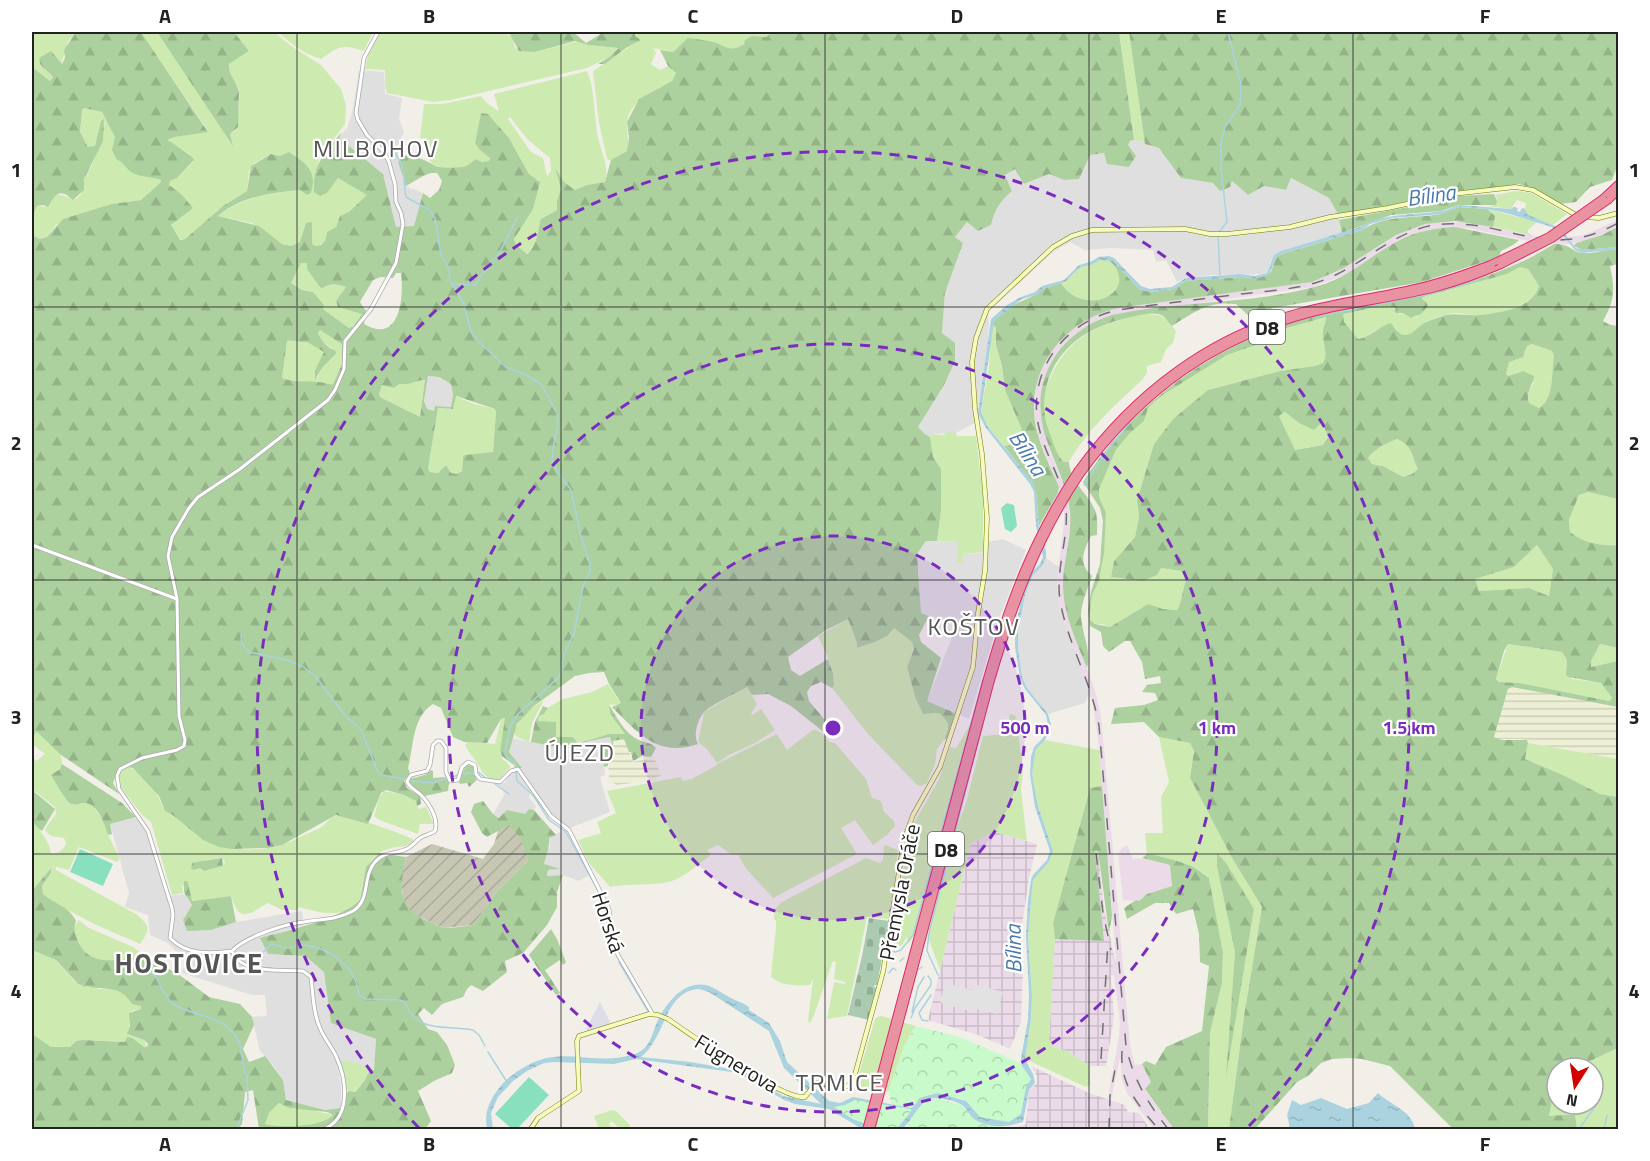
<svg xmlns="http://www.w3.org/2000/svg" width="1650" height="1161" font-family="'Titillium Web',sans-serif">
<style>
.residential{fill:#e0dfdf}
.industrial{fill:url(#industrial-grid)}
.railway{fill:#ebdbe8}
.construction{fill:url(#construction-furrows)}
.farmland{fill:url(#farmland-rules)}
.grass{fill:#cdebb0;fill-rule:evenodd}
.forest{fill:url(#forest-firs);fill-rule:evenodd}
.cemetery{fill:url(#cemetery-stones)}
.park{fill:url(#park-crowns)}
.pitch{fill:#88e0be}
.parking{fill:#e2e2e2}
.plaza{fill:#dddde8}
.water{fill:url(#water-ripples);fill-rule:evenodd}
.lines{fill:none;stroke-linecap:round;stroke-linejoin:round}
.stream{stroke:#aad3df;stroke-width:1.5}
.tertiary-casing{stroke:#a9a9a9;stroke-width:4.5}
.secondary-casing{stroke:#707d05;stroke-width:5}
.motorway-casing{stroke:#dc2a67;stroke-width:8}
.tertiary{stroke:#fff;stroke-width:3}
.secondary{stroke:#f7fabf;stroke-width:4}
.motorway{stroke:#e892a2;stroke-width:6}
.rail{stroke:#707070;stroke-width:1.5;stroke-dasharray:12 12;stroke-linecap:butt}
.motorway-bridge-casing{stroke:#dc2a67;stroke-width:8;stroke-linecap:butt}
.motorway-bridge{stroke:#e892a2;stroke-width:6}
.grid{fill:none;stroke:#222;stroke-width:1.5;stroke-opacity:0.55}
.ring{fill:none;stroke:#7b2cbf;stroke-width:3;stroke-dasharray:10 8}
.labels{text-anchor:middle;dominant-baseline:central;stroke-width:4.5;stroke-linejoin:round;paint-order:stroke}
.shield{fill:#fff;stroke:#646464;stroke-width:1.5}
.shield-label{font-size:20px;font-weight:bold;fill:#222}
.street-label{font-size:21px;fill:#222;stroke:#fff}
.water-label{font-size:22px;font-style:italic;fill:#4a7aab;stroke:#fff}
.quarter-label{font-size:24px;letter-spacing:1.5px;fill:#555;stroke:#fff}
.district-label{font-size:27px;font-weight:bold;letter-spacing:1.5px;fill:#555;stroke:#fff}
.centre{fill:#7b2cbf;stroke:#fff;stroke-width:3}
.ring-label{font-size:18px;text-anchor:middle;font-weight:bold;fill:#7b2cbf;stroke:#fff;stroke-width:4.5;stroke-linejoin:round;paint-order:stroke}
.neatline{fill:none;stroke:#222;stroke-width:2}
.grid-label{font-size:20px;text-anchor:middle;font-weight:bold;fill:#222}
</style>
<defs>
<pattern id="industrial-grid" width="8" height="8" patternUnits="userSpaceOnUse" patternTransform="scale(1.5)"><rect width="8" height="8" fill="#ebdbe8"/><path d="M0 4h8M4 0v8" fill="none" stroke="#c9bcc7"/></pattern>
<pattern id="construction-furrows" width="10" height="10" patternUnits="userSpaceOnUse" patternTransform="scale(1.5)"><rect width="10" height="10" fill="#c7c7b4"/><path d="M-1 1l2-2M0 10L10 0M9 11l2-2" fill="none" stroke="#abab9a"/></pattern>
<pattern id="farmland-rules" width="6" height="5" patternUnits="userSpaceOnUse" patternTransform="scale(1.5)"><rect width="6" height="5" fill="#eef0d5"/><path d="M0 2.5h6" fill="none" stroke="#ccceb7"/></pattern>
<pattern id="forest-firs" width="22" height="20" patternUnits="userSpaceOnUse" patternTransform="scale(1.5)"><rect width="22" height="20" fill="#add19e"/><path d="M5 1l3.5 6h-7zM16 11l3.5 6h-7z" fill="#95b388"/></pattern>
<pattern id="cemetery-stones" width="16" height="16" patternUnits="userSpaceOnUse" patternTransform="scale(1.5)"><rect width="16" height="16" fill="#aacbaf"/><path d="M2 7V4a2 2 0 0 1 4 0v3zM10 15v-3a2 2 0 0 1 4 0v3z" fill="#92ae96"/></pattern>
<pattern id="park-crowns" width="20" height="18" patternUnits="userSpaceOnUse" patternTransform="scale(1.5)"><rect width="20" height="18" fill="#c8facc"/><path d="M2 6a3 3 0 1 1 6 0M12 15a3 3 0 1 1 6 0" fill="none" stroke="#acd6af"/></pattern>
<pattern id="water-ripples" width="26" height="14" patternUnits="userSpaceOnUse" patternTransform="scale(1.5)"><rect width="26" height="14" fill="#aad3df"/><path d="M2 4q2-2 4 0t4 0M15 11q2-2 4 0t4 0" fill="none" stroke="#92b5bf"/></pattern>
</defs>
<rect width="100%" height="100%" fill="#f2efe9"/>
<path class="residential" d="M359,70l25,2 1,22 17,4 -3,21 5,13 -6,13v17l8,24 17,7 -9,33 -18,2 -13,-54 -45,-36 9,-10 5,-15z
M1134,140l11,2 1,2 13,4 22,30 32,5 19,-2 16,14 16,-9 22,4 5,-12 38,20 9,16 4,19 -61,18 -10,10 -3,10 -4,3 -52,1 -26,3 -9,4 -11,-22 -10,2 -3,-12 -42,-2 -26,2 -15,-8 -17,10 -65,60 1,12 -3,42 -8,41 2,13 -24,13 -24,1 -2,3 -5,-3 -7,-7 25,-40 -1,-53 3,-41 18,-50 -8,-6 12,-15 24,3 3,-12 6,-12 12,-10 -7,-16 10,-6 10,15 24,-10 15,6 15,-1 10,-24 15,-2 4,10 17,3 2,-21 3,-4z
M428,376l11,1 12,7 2,10 -2,13 -15,-1 -2,5 -7,-2 -3,-8z
M1003,539l23,11 -27,69 -30,100 -42,-18 26,-66 1,-12 -33,-10 -4,-59 9,-13 31,1v21l4,1 2,-10 19,-1 1,-10z
M1046,558l13,9 -2,20 3,21 29,85 -4,10 -37,11 -21,-26 -5,-11 -4,-30v-15l7,-37 8,-20 9,-9z
M610,737l2,7 -10,7 3,24 -5,2 10,35 -40,16 -22,-13 -17,-25 -2,8 7,8 -2,4 -5,-1 -4,5 -25,4 -7,-4 12,-20 -2,-2 1,-2 -7,-6 8,-1 5,-10 12,-5 -13,-16 3,-14 44,9z
M136,817l9,11 22,68 19,-2 6,11 -9,15 28,10 25,-8 66,-11 2,14 -43,13 7,16 37,2 19,16 7,51 45,16 -2,31 -29,-10 -8,2 4,23v24l-16,1 -39,-10 -3,-20 -10,-15 -13,-14 -8,-34 15,-1 -2,-21h-13l-70,-22 4,-13 -20,-18 -16,-7 -2,-20 -23,-8 4,-14 -19,-69z
M565,829l24,46 -10,6 -16,-6 -16,1 1,-6h9l-13,-5 2,-13 4,-6 -1,-8z"/>
<path class="industrial" d="M995,832l42,12 -8,34 -7,48 1,39 -2,57 -11,27 -32,-14 -50,-15 43,-177z
M1095,851h3l6,57 11,52 -3,1 2,14 -3,1 3,41 -8,49h-16l-21,-14 -15,-5 -5,-7 6,-101 48,2z
M1031,1066l58,27 36,12 3,7 11,1 11,16 -143,1 19,-6 3,-33 8,-8v-7z"/>
<path class="railway" d="M1618,220v7l-6,4 -26,9 -19,4 -34,-2 -65,-14h-27l-14,2 -28,10 -52,34 -34,13 -194,27 -19,5 -25,15 -10,9 -15,21 -8,23 -2,26 10,38 14,34 5,22 1,16 -7,64 2,19 30,85 6,25 29,329 5,20 7,-1 9,18 -6,8 29,39h-20l-27,-36 -5,-13 -2,-22 -9,41 -3,-1 11,-62 1,-13 -8,-63 4,-1 -18,-219 -5,-35 -30,-86 -5,-22 -1,-20 7,-54v-16l-5,-20 -20,-48 -5,-25 2,-28 9,-25 15,-22 11,-10 26,-15 21,-6 194,-26 32,-14 52,-33 29,-11 16,-2h28l64,14 24,2 27,-3z
M1127,845l6,14 7,-1 30,7 2,21 -25,8 -8,7 -16,-1 -5,-46 5,-7z"/>
<path class="construction" d="M509,824l7,7 9,15 3,15 -31,30 -23,34 -30,3 -31,-14 -9,-12 -2,-14v-12l4,-19 26,-13 51,15 11,-15 4,-13z"/>
<path class="farmland" d="M1512,687l106,20v52l-90,-16 -1,-3 -6,-1h-25l-1,-5 13,-45z
M625,739l8,23 21,-5 7,19 -5,1 1,3 -41,5 -2,-2h-5l-1,-35 5,-3v-4z"/>
<path class="grass" d="M32,32h44l-8,10 -7,22h-21l13,13 -3,4 -18,-14z
M141,32h16l75,111 -2,-9 5,-3c3,-7 6,-38 3,-44 -5,-9 -10,-13 -9,-23l20,-13 -15,-19h40l20,16 27,17 20,24 5,16 -1,19 -26,35 -6,28 14,6 11,-15 30,17 -19,18 -9,3 -4,11 -9,5 -3,11 -8,3 -4,-2v-19l-12,17 -9,4 -9,-2 -30,-21 -34,-7c24,-19 52,-23 82,-26l4,3 8,-4c0,-25 -5,-22 -21,-36l-11,3 -9,-2 -17,9 -5,8 -2,20 -24,15 -38,33h-7l-7,-12 2,-4v-34l-4,-4 1,-4 7,-3 16,-16 -4,-8 -21,-13 7,-4 33,-6z
M278,32h95l-9,19c-23,-7 -24,-5 -43,8 -17,-5 -30,-15 -43,-27z
M380,32h123l9,5 3,11 20,4 44,-11 9,4 31,3 -10,9 -22,11 -136,32 -18,2 -46,-9 -2,-6v-17l-20,-1 4,-20z
M635,32h138l-6,5 -14,-1c-9,8 -14,12 -26,13l-6,-4 -43,2 -5,5 -20,-4 3,5 -5,11 9,6 8,-4 8,7 -4,8c-16,9 -42,19 -45,41 -1,10 3,19 0,29l-17,10 -3,-2 -8,-36 -6,-52 47,-31 -5,-4z
M1119,32h10l16,110 -11,-2z
M587,71c8,16 7,47 11,66 3,15 12,31 7,45l-18,3 -12,5 -11,-8 -9,-13 6,19 -4,22 -16,9c-4,12 -3,26 -15,35l-10,-9 -2,-6 25,-59 -6,-2 -4,-4 -20,-36 -21,-24h-7l-6,29 15,15 -1,3 -7,1 -6,-3c-4,3 -8,7 -13,8 -5,2 -28,1 -31,-3 -4,-5 -2,-18 -3,-24l-9,-2 4,-34h19l38,-8 7,8 11,7 -5,-17zM510,117l17,22 23,19 1,13 -4,5 -4,-18 -12,-6 -23,-33z
M84,108l18,4 13,25 -1,18 2,4 6,2 13,13 26,6v2l-20,18 -29,4 -55,20 -10,13 -7,2 -6,-3c-2,-10 -2,-21 3,-30l11,1 6,-12 3,-1 19,5 6,-6 2,-14 8,-14 13,-43 -4,-1 -6,26h-7l-8,-15 2,-22z
M1516,191l15,2 36,21 -14,11 -26,-10 -2,-6 1,-6 -9,-3 -6,9 -23,-3 8,-1 1,-7 -2,-3z
M1487,209l50,13 -9,8v3l6,3 -41,-9 1,-11z
M1104,259h4c36,32 -24,61 -47,24l4,-1 15,-15z
M301,263h7l20,22h13l6,2 -5,8 21,19 -9,12 -5,2 -26,-19 -10,-17 -11,-2 -11,-7z
M1520,267l8,2 11,17c-7,22 -44,29 -64,29 -7,0 -13,-2 -19,-2 -11,1 -27,6 -35,12 -6,4 -8,10 -16,10 -5,0 -7,-4 -10,-8l-15,1 -16,9 -6,2 -14,-16 -2,-9 30,-6 22,-1 5,7 4,-1 8,5 6,-1 9,-15 -4,-3 1,-2 84,-23z
M1142,314c18,0 23,1 34,17l-3,12 -7,6 -5,13 -14,4v7l-5,7c-27,25 -55,50 -73,82h-5c-9,-8 -17,-28 -19,-41 -3,-21 -2,-30 8,-49 19,-39 50,-48 89,-58z
M1326,317c0,7 -3,9 -3,15 0,11 6,21 0,31l-8,3 -35,5 -69,18 -38,30 -19,25 -17,56 2,17 -4,20 -21,24 -3,16 25,4 25,-13 21,3 4,9c-3,8 -5,24 -9,30l-34,-3 -33,20 -8,-3h-6l-6,-4 2,-25 7,-14 3,-14 4,-53 -8,-17 1,-9 17,-38 14,-17 14,-12 4,-13 13,-12 66,-41 32,-11 28,-16z
M992,325l4,1v19l6,21 3,24 17,40v8l-8,6 -10,2 -16,-19 -7,-15 8,-46z
M320,329l22,15v20l-9,20c-6,1 -9,-2 -15,-2 -13,-2 -23,1 -36,-4l5,-37c8,-1 13,3 20,1l16,8 1,4 -9,16 2,9 5,-11 12,-11 1,-7 -11,-7 -6,-10z
M1532,344l20,7 2,5c-3,16 1,42 -15,52l-10,-5c-3,-8 0,-13 5,-20l-15,-11 -11,4 -2,-2 2,-12 17,-9 2,-7z
M419,380l6,1 -5,36 -40,-20 -1,-3 3,-10 12,4 5,-4 4,1z
M455,396l19,8 21,5 1,3 -3,40 -30,5 -1,14 -5,3 -6,-1 -5,-8 -8,8 -8,-1 -2,-3 10,-61 15,1z
M1285,412l14,11 23,-1 6,15 -5,8 -29,5 -15,-34z
M947,432l9,1 1,3h19l7,59v57l-20,2 -1,10 -5,-1v-21l-20,-1 4,-30v-41l-8,-13 -3,-20 2,-3 11,1z
M1397,439c16,7 14,16 21,30l-6,5 -9,3 -20,-11 -11,-2 -4,-6c6,-10 18,-15 29,-19z
M1588,492l30,7v46c-18,1 -34,-2 -48,-13l-1,-12 10,-25z
M1537,545l16,24 -4,27 -20,-8 -50,3 -5,-12 40,-12z
M848,619l9,24v5l18,-6 19,-14 18,14 2,7 -7,18 8,30 8,17 16,-1 9,8 1,4 -5,15 -7,9 -2,15 -8,19 -6,3 -4,-1 -49,-51 -36,-46c6,-15 -8,-38 -14,-52z
M1508,644l54,8 5,8 -1,14 6,5 29,4 11,15 -3,3 -89,-18 -21,-1 -3,-3z
M1600,644l18,4v13l-27,6v-6z
M608,684l13,20 -12,1 1,9 16,21 -17,-1 -31,9 -5,-6h-17l-18,-16 1,-5 5,-2 5,-7 14,-8 29,-7z
M747,687l10,17 -6,10 2,1 8,-6 14,21 -18,12 -28,13 -12,8 -10,-14 -9,-7 6,-30z
M544,700l-12,23 -3,19 -12,-5 -4,-4c6,-14 18,-25 31,-33z
M1010,714l6,2 7,54 -2,20 6,51 -32,-9 -24,11 -31,127 -11,-30 1,-13 21,-84 15,-40 17,-67 23,-2z
M506,718l-6,33 3,9 4,2 3,5 -10,12h-11l-7,-7c-4,-11 -12,-16 -17,-27l3,-3 27,2 6,-25z
M973,720l-60,217 -5,7 -1,-7 -5,8 -7,2 -3,-4 16,-104 3,-5 8,-1 -1,-3 -5,-3 1,-4 25,-44 11,-32 6,1z
M814,729l9,5 6,8 6,1 31,36 6,19 9,3 3,11 10,9 1,5 -8,9 -14,10 -18,-25 -14,8 16,26 -84,44c-9,-11 -31,-30 -34,-43h-7l-14,-10 -11,5 4,5c-12,8 -25,21 -39,26 -15,5 -44,2 -62,6l-21,-24 -11,-23 23,-7 -4,-11 19,-9 -9,-22 74,-14 2,4 9,-2 25,-14v-1l60,-30 10,16z
M36,731c11,7 29,21 26,36l-11,8 17,28 4,2 15,-2 5,2 13,17 3,13 11,21v4l-2,2 -38,-15 -10,23 -13,-3v3l80,44c14,12 15,14 4,30l-46,-20 -43,-23 -8,-7 -1,-8 9,-13v-5l-19,23v-78c2,15 18,25 19,41 7,-1 13,-4 15,-11l-2,-5c-9,-2 -15,0 -19,-9l11,-15 -1,-7 -23,-18v-33l4,5 9,-7 -13,-10z
M1159,737l31,6 4,7 -4,28 42,80 30,49 -18,109 -15,113h-21l2,-96 12,-50 1,-31 -14,-74c-6,-4 -14,-11 -20,-13 -14,-5 -27,-9 -42,-11l-2,-21h18l-2,-36 8,-15zM1217,854l37,55 -27,157 8,-114 -18,-85z
M1045,740l54,10 3,36 -12,2 -37,135 2,16 -6,101 5,7 15,5 21,14v19l-4,2 -61,-28 6,-40 1,-24 -4,-59 5,-56 16,-18 4,-11 -15,-45 -6,-32 4,-25z
M1528,743l90,16v38l-18,-3 -35,-18 -40,-17z
M127,767c11,1 28,21 32,31 2,4 3,8 6,12 3,4 7,5 11,7 15,12 27,26 46,30 17,3 42,4 59,-2 13,-4 26,-12 37,-16 7,-3 10,-11 18,-13 11,-2 68,18 78,24 -6,7 -9,6 -17,7 -32,4 -33,28 -37,53 -18,20 -39,13 -61,7l-2,3h-15l-14,-7c-9,4 -22,18 -31,7 -3,-4 -4,-10 -6,-14l-39,5 -10,-17 1,9 -11,2 -21,-73 -9,-7 -23,-30 -2,-11zM220,858l3,1 2,4 -2,3 -19,5 -4,-3h-9v-3l5,-3z
M384,791l20,4 12,6 2,8 8,-2 8,17h-14l-2,10 -39,-14 -5,-4 5,-18z
M885,845l13,5 -8,69 -23,-2 -20,99 -20,3 7,-37 11,2v-2l-11,-3 2,-17 -3,-1 -19,54 -4,8 -2,-2 5,-43 -3,7c-15,1 -27,1 -39,-8l5,-50v-6l-2,-2 1,-10 7,-7 84,-44 14,5 3,-3 1,-14z
M79,920l8,7 46,20 9,7c-7,5 -14,5 -22,6 -27,4 -42,-7 -46,-34z
M32,950l24,10 19,22 24,7h18l8,4 5,9 11,4v3l-10,2 -3,24 16,5 3,7 -22,-5 -43,-2 -6,1 -6,6h-19l-19,-11z
M882,1016l34,10c-12,15 -20,45 -27,64l-2,2 -29,-6 -2,-2 19,-65 2,-2z
M1618,1048v81h-41l-2,-15 -26,2 8,-39v27h36v-36h-18z
M345,1060l25,8 -5,12 -12,13 -8,-4 -5,-28z
M279,1103l15,6h13l26,6c-10,12 -52,13 -68,9l4,-11z
M612,1110l4,1 14,14 -1,3 -8,1 -10,-8 -2,4 7,4h-17l-5,-13z"/>
<path class="forest" d="M76,32h65l67,100 -33,5 -7,3 23,16 3,4 -17,18 -7,3 -1,4 12,9 12,14 -22,17 9,15 5,-1 38,-33 24,-15 4,-25 20,-12 9,2 9,-4c16,11 29,18 22,41l-4,2 -7,-5c-30,3 -58,6 -82,26l41,10 23,18 9,2 9,-4 6,-19 6,-1v22l4,2 5,-1 4,-4 2,-9 9,-5 4,-11 9,-4 18,-17 -29,-17 -11,15 -7,3 -6,-4c-2,-26 11,-41 28,-60l-3,6 44,36 13,53 18,-1 9,-33 7,5 9,-8 3,-9 -5,-8h-6l-8,3 -17,10 -8,-24 5,-6c12,-1 22,4 32,10 4,2 23,2 28,1 4,-1 9,-5 13,-8l6,3 7,-1 1,-3 -10,-8 -5,-7 6,-30 7,1 21,24 20,36 11,8 -7,27 -19,30 2,6 11,9c11,-9 10,-23 14,-35l16,-9v-9l4,-12 -6,-21 9,14 11,8 12,-5 18,-3 6,-22 16,-9 2,-13 -2,-16 12,-23 33,-18 4,-8 -8,-7 -8,-16 13,2 15,-14c8,1 17,2 25,4 14,4 15,11 31,2l1,-4 7,-4 14,1 7,-5h97l5,2 3,-2h241l15,108 -4,1 -2,4 8,11 -7,11 -22,-3 -3,-11 -14,2 -11,24 -15,1 -15,-6 -25,10 -9,-15 -10,6 7,16c-12,10 -17,18 -21,34l-13,6 -11,-9 -12,15 8,6 -18,50 -3,40 13,10v18l-12,26 -25,40 7,7 5,3 3,20 8,12v42l-4,30h-11l-9,13 4,59 8,3 -10,19 2,7 20,16 -14,43 28,12 -8,25 -3,2c5,-14 8,-16 -5,-27l-16,1 -8,-17 -8,-30 7,-18 -2,-7 -18,-14 -7,8 -12,6 -18,6v-5l-9,-24 -22,11 -38,27 3,13 9,6 28,-17 5,14 1,12 -2,3 -11,-6 -10,4 -4,6 2,9 26,31 -5,5 -39,-31 -23,-12 -16,1 -5,-8c-10,6 -36,18 -43,25 -7,9 -11,23 -6,32 -40,14 -60,-11 -86,-37l9,-4 -12,-19 -5,-12 -15,1 -14,3 -41,30 -17,18 -8,28 13,16h-4l-16,-12 -2,-5 5,-33 -4,1 -14,24 -23,-1 -11,-5 -12,-29 -8,-4c-21,13 -19,42 -25,64l2,6 -6,6 3,8 13,8 1,8 -4,2 -1,-5 -12,-6 -18,-5 -5,3 -13,31 -32,-9 -54,30 -15,3 -35,1 -13,-2 -16,-7 -29,-24 -9,-5 -6,-15 -26,-28 -6,-1 -10,5 -4,11 6,11 -58,-39 -25,-24 -2,6 -2,-2v-668l18,14 3,-4 -13,-13 -1,-6 12,-7 11,13 3,-6 -1,-8zM84,108l18,4 13,25 -3,13 4,9c7,3 9,8 15,13 7,5 22,5 30,8v2l-20,18 -29,4 -49,15 -16,18 -7,2 -6,-3c-2,-10 -2,-21 3,-30l6,-1 5,2c7,-12 11,-20 25,-7l11,-10v-11l19,-38 1,-22 -3,2 -6,25 -7,1 -8,-15 2,-22zM301,263h6v6l12,17 3,2c8,-5 16,-4 24,-1l-10,14 2,6 24,7 -8,12 -5,2 -26,-19 1,-4 -11,-13 -11,-2 -11,-7zM396,273h5c3,25 -1,72 -37,51l2,-13 -6,-9 13,-22 8,-3 12,1zM320,330l22,14v20l-9,20c-6,1 -9,-2 -15,-2 -13,-2 -23,1 -36,-4l5,-37c8,-1 13,2 20,1l17,10 -9,18v10l7,-12 14,-14 -1,-4c-8,-2 -14,-10 -17,-17zM428,376l11,1 12,7 2,10 -2,13 -16,-1 -1,5 -7,-2 -3,-8zM425,380l-5,37 -40,-20 -1,-3 3,-9 12,3 5,-4c10,2 16,-4 26,-4zM456,396l39,13 1,3 -3,40 -28,3 -2,2 -1,14 -5,3 -6,-1 -5,-8 -8,8 -8,-1 -2,-3 10,-61 15,1z
M157,32h77l15,19 -20,13c-1,12 9,18 10,29l-1,34 -8,7 3,12z
M499,32h74l13,11 18,-11h31v4l6,4 -15,8 -21,16h-7l11,-7 10,-9 -31,-3 -13,-4 -40,11 -16,-1 -10,-18z
M1129,32h489v132l-6,16 -22,7 -14,15 -16,2 -27,-16 -14,-4 -38,6 -25,1 -74,16 -44,7 -9,-16 -38,-20 -5,12 -22,-4 -16,9 -16,-14 -2,6 -10,4 -7,-8 -32,-5 -22,-30 -14,-4z
M1494,194l3,7 -1,4h-37l-18,6 -50,4 -49,18 -3,-13 90,-17 29,-7z
M1459,207l28,2 8,7 -2,11 -38,-6 -30,3 -29,11 -52,33 -32,14 -194,26c-53,12 -91,59 -83,114 4,23 15,44 24,65l-1,6 -19,33 -3,-34 -3,-9 -29,-37 10,-2 8,-6v-8l-17,-40 -3,-24 -6,-21v-18l-4,-2c8,-17 27,-22 43,-30 6,-3 1,-2 7,-5 5,-4 13,-5 19,-7 23,37 83,8 47,-24l5,2 26,28 11,3 23,-3 13,-8 55,-4 14,2 16,-7 5,-15 6,-3 80,-24c24,-16 52,-11 79,-16 6,-2 12,-5 18,-7z
M1455,227l64,13 -6,5 -12,6 -2,6 -77,25 -149,26 -23,9 -14,-13c-28,-3 -40,7 -64,22 -3,-2 -5,-7 -9,-10 -10,-6 -26,0 -36,2 -17,4 -36,11 -50,22 -29,22 -41,61 -27,94 4,10 6,21 14,28h5c1,20 18,30 26,48 3,7 2,17 2,25l-6,1c-8,15 -13,28 1,40 -4,12 -10,25 -11,38 0,19 11,35 6,54 -10,-26 -24,-54 -24,-83 0,-24 9,-48 7,-72 -2,-28 -17,-52 -25,-78 -17,-55 14,-103 67,-120 68,-15 139,-10 206,-29 30,-8 52,-30 80,-45 18,-10 37,-13 57,-14z
M1618,227v20l-36,3 -8,-4 2,-3 26,-8z
M1554,244c18,0 17,8 29,9 11,1 24,-4 35,-4v15l-8,2c5,23 5,34 -7,55l7,4 8,1v173l-30,-7 -9,3 -10,25 1,12c14,11 30,14 48,13v103l-18,-4 -9,17v6l27,-6v46l-106,-20 -4,2 -14,48 8,3h25l1,3 -3,16 40,17 35,18 18,3v251l-43,20h-18v9l-8,39 26,-2 2,15h-124l-63,-63 -28,-7 -13,-1 -17,1 -11,4 -13,13 -11,6 -42,47h-26l15,-113 18,-109 -30,-49 -42,-80 4,-27 -4,-8 -31,-6 -15,-15 -33,2 4,-16 29,-3 14,-5 -3,-7 -13,-1 5,-7 14,-2 -1,-7 -15,3 -3,-17 -12,-21h-5l-16,11 -6,-6 -2,-14 -11,-6 -2,-16 3,-18 9,-28 3,-43 -3,-13 -17,-26c50,-78 130,-137 219,-162 86,-25 175,-27 252,-76zM1520,267l8,2 11,17c-7,23 -40,27 -60,29 -12,1 -22,-2 -33,0 -8,2 -15,5 -22,8 -7,4 -11,12 -20,12 -6,-1 -9,-8 -14,-12 -11,4 -20,14 -32,16l-14,-17 -1,-8 29,-6 22,-1 2,2 -2,2 2,2h7l8,5 10,-4 7,-8 -2,-4 -4,-3 1,-2 84,-23zM1326,317c0,7 -3,9 -3,15 -1,11 6,21 0,31l-8,3 -35,5 -72,19 -35,29 -19,25 -17,56 2,17 -4,20 -21,24 -3,16 32,4 14,-6 4,-7 21,3 4,9c-3,8 -5,25 -9,30l-14,-1 -15,-5 -38,23 -15,-3 -5,-4v-4l2,-21 7,-14 5,-27 2,-41 -7,-16v-8l17,-39 14,-17 14,-12 4,-13 13,-12 66,-41 32,-11 28,-16zM1532,344l20,7 2,5c-3,16 1,42 -15,52l-10,-5c-4,-11 4,-17 5,-27l-11,-5 -15,5 -2,-2 3,-12 14,-5 4,-11zM1285,412l14,11 15,7 8,-8 6,15 -5,8 -28,5 -16,-34zM1397,439c16,7 14,16 21,30l-6,5 -9,3 -20,-11 -11,-2 -4,-6c7,-10 19,-15 29,-19zM1537,545l16,24 -4,27 -20,-8 -50,3 -4,-12 39,-12zM1508,644l54,8 5,8 -1,15 2,2 33,6 11,15 -3,3 -89,-18 -21,-1 -3,-3 8,-28z
M609,705c8,12 16,29 30,35 8,4 10,1 17,8l-5,9 -9,-1 -9,5 -2,-9h-2l-5,-13 -11,2v4l-5,3v18l-4,1 -2,-16 10,-7 -2,-7 -31,6 30,-9h16l-15,-20z
M543,706l5,2 -4,6 -5,2 -1,5 18,1v15h17l5,6 -22,4 -25,-5 4,-20z
M62,764l60,39 14,14 -26,7 2,10 -4,1c-3,-10 -10,-33 -25,-32 -4,1 -10,3 -14,0 -2,-1 -16,-24 -18,-28l9,-6z
M470,764l4,3 -1,6 4,7 -8,7 -2,-4 -7,1 -1,-2 6,-15z
M431,770l2,1v7l12,-1 4,6 -1,8 -23,5 -15,-11 -1,-6 16,-4z
M1102,786l10,130 -3,17 -11,-82h-3l9,90 -49,-2 -2,-16 37,-135z
M32,790l23,19 -13,22c-14,-8 -11,-27 -10,-41z
M483,801l10,13 6,4 8,-8 18,4 4,-5 5,1 22,25 -7,3c1,9 -3,17 -5,26l16,5 -12,1 -1,6 16,-1 -6,17v15l-10,18 -24,28 -18,8 2,11 -24,19 -12,-6 -4,4 -4,8 -21,7 -10,11 -8,-7 -6,6 10,15 9,3 10,13 8,20 -3,8 -18,8 -16,10 13,30 -6,8 -147,1 -1,-2 -18,1 -6,-39 -8,2 -3,32 -4,5 -87,-1 -12,2 -107,-1v-95l19,13h19l6,-6 6,-1 43,2 2,-5 5,1 12,9h3l1,-3 -4,-4 -17,-6 3,-8 -1,-13 12,-4v-3l-9,-2c-13,-21 -25,-12 -45,-18l-3,1 -2,-2 -4,-1 -22,-24 -24,-10v-59l19,-23v5l-9,13 1,8c13,11 26,12 33,27 -3,6 -1,12 1,18 9,22 26,23 47,20 7,-1 12,0 18,-5l39,22 28,21 31,7 12,13 2,8 -11,24 6,13 16,-6 18,24 3,20 39,10 16,-2 7,-17 7,1 10,-12 5,-11 4,1 2,-31 -45,-16 -7,-51 -19,-16 -37,-2 -8,-16c25,-7 83,-20 100,-38l6,-33 13,-14 27,4c-6,29 -10,50 22,64 5,2 12,6 17,7 9,0 20,-2 29,-3l23,-34 31,-30c-3,-14 -8,-26 -19,-36l-22,12 -5,-4 -11,-21 3,-8zM279,1103l10,5 38,4 6,3c-10,12 -53,13 -68,9l4,-11z
M1217,853l9,10 28,46 -28,168 9,-125 -18,-85z
M1147,854c15,2 28,6 42,11 6,2 14,9 20,13l14,74 -1,31 -12,50 -2,96h-34l-29,-40 6,-7 -9,-18 4,-3 9,4 11,-18 36,-16 7,-65 -9,-4 -1,-28 -6,-25 -17,5 -7,-11h-14l-28,16 -3,-11 12,-8 3,1 8,-7 25,-8 -2,-21 -28,-7z
M222,858l1,8 -19,5 -4,-3 -7,2 -2,-2 1,-5 4,-1z
M184,881h3l1,2 4,18 39,-5 5,26 -25,8 -24,1 -4,-11 9,-15 -8,-13z
M551,929l6,10 9,23 -3,3 -3,-5 -15,10 15,23 -4,2 -27,-40z"/>
<path class="cemetery" d="M869,918l20,3 -12,64h-3v2l3,1 -8,32 -21,-5 14,-59z"/>
<path class="park" d="M916,1026l47,12 59,26 9,15 -5,9 -5,26 -12,8 -29,-5 -14,-16 -6,-3 -37,-1 -12,11 1,3c-5,6 -10,14 -17,17 -17,8 -47,-12 -61,-21l11,-2 10,-6 54,9 -18,-4 -2,-14 15,-44z
M937,1098l26,8 11,13 12,5 19,3v3h-95l-3,-5c9,-12 15,-24 30,-27z"/>
<path class="pitch" d="M1007,503l7,2 3,21 -6,6 -6,-3 -4,-21z
M80,849l33,15 -10,22 -33,-14z
M529,1077l20,18 -32,34h-5l-17,-15z"/>
<path class="parking" d="M945,983l27,7 2,-6 29,8 -6,22 -26,-6 -1,3 -27,-7 -3,-3z"/>
<path class="plaza" d="M600,1002l10,20 -1,2 -22,7 -1,-2z"/>
<path class="water" d="M1459,205l52,4 3,-2 4,1 -1,3 3,1 2,-4 3,1 3,6 25,10 11,8 12,15 6,2 36,-3v2l-36,4 -7,-3 -13,-16 -10,-7 -46,-14 -19,-4 -28,-2 -17,7 -50,4 -22,6 -8,6 -80,24 -6,3 -7,18 -14,4 -14,-2 -55,4 -13,8 -23,3 -11,-3 -26,-28 -13,-1 -9,5 -11,2 -15,15 -22,7 -7,6 -14,4 -28,22 -13,91 7,15 45,55 3,9 3,35 7,25v7l-4,8 -9,9 -8,20 -7,37v15l4,30 5,11 21,26 3,10 -6,16 -9,9 -4,25 6,32 15,45 -4,11 -16,18 -5,56 4,59 -1,24 -6,40 8,15 2,9 -6,7 -6,32c-15,5 -34,7 -49,-3 -5,-4 -7,-11 -12,-14 -7,-4 -24,-9 -32,-6 -12,5 -18,22 -28,30h-11l7,-2 13,-15v-3l-56,-9 -10,5 -11,2 19,12 26,10h-17l-33,-20 -34,-5 -11,-4 -45,-27 -103,-14 -22,5 -60,-2 -10,1 -17,8 -14,10 -15,16 -7,16 2,16h-6c-3,-16 2,-28 12,-41 9,-11 17,-16 29,-23 36,-20 68,2 107,-11 17,-6 17,-23 24,-36 10,-18 27,-39 50,-32 8,3 16,9 24,13 6,3 11,4 16,8v3l20,13 11,18 7,21 42,39 11,2 13,-6 58,11 12,-11 15,-4 28,8 14,16 29,5 12,-8 5,-27 5,-8 -9,-13 -1,-8 7,-39 1,-24 -3,-59 2,-35 3,-21 2,-5 14,-15 3,-9 -15,-44 -5,-33 1,-17 3,-10 9,-9 5,-14 -2,-9 -21,-26 -5,-11 -5,-31v-15l7,-38 8,-20 10,-10 3,-7 -7,-31 -2,-34 -4,-8 -44,-56 -8,-15 13,-94 16,-14 14,-8 14,-5 7,-6 22,-6 15,-15 11,-3 9,-5 10,-1 5,2 27,28 9,3 22,-2 14,-9 55,-4 14,2 12,-3 7,-18 7,-4 79,-24c25,-15 53,-11 81,-16 6,-1 12,-4 18,-6zM699,989l10,3 60,39 15,37 37,36 -38,-8 -41,-25 -52,-9 -49,-5c25,-19 23,-66 58,-68z
M1378,1093c13,12 34,18 37,36h-125l-3,-14 5,-15 9,5 20,-7 26,11 22,-6z"/>
<g class="lines">
<path class="stream" d="M395,153c13,19 7,24 11,44l23,13 6,8 6,37 8,14 1,12 13,21 8,29 10,13 25,23 20,8 15,9 15,27
M1220,277l-2,-44 9,-11 -6,-54v-26l4,-15 15,-22 1,-20 -13,-53
M453,284l22,1 25,-33 18,-36
M1307,318l123,-24 47,-14
M557,415l1,10 -5,23 -1,12 4,10 15,20 10,46 9,28v8l-7,14 -9,47 -9,19 -6,25 -41,37 -8,13 -5,26 2,5 8,4 2,19 16,14 16,25 17,12 36,66 9,43
M1084,485l23,-34 28,-35
M241,635l1,9 7,8 38,8 15,6 13,10 29,38 17,16 17,42 4,3 22,4
M478,772l9,7
M463,774l11,-2
M450,778l8,-3
M410,781l23,2 12,-4
M495,784l14,10
M892,951l3,1 6,-2 12,-15 70,-255
M241,958c13,1 22,-3 30,-14 6,0 8,2 13,4 7,1 13,-3 19,-3 27,2 53,22 56,50l7,4 34,1 4,2c16,33 39,22 69,28l6,5 6,11
M900,961l4,-3
M619,962l29,49
M136,969l18,5c6,9 11,25 20,31 22,12 52,10 65,37 4,9 3,22 6,32
M916,971l6,-4
M889,973l4,-5 3,2
M938,975l-11,-24 2,-18 55,-214
M912,1012l6,-25 6,-10
M911,1018l4,-10 16,-23v-5l-3,-4
M928,1021l-6,-1 -3,-7 12,-18
M488,1052l19,30
M236,1130l12,-30 -1,-25
M1578,1130l20,-27 3,-27
M1604,1130l3,-15"/>
<g class="tertiary-casing">
<path id="tertiary" d="M32,545l145,54
M232,951c-22,3 -46,4 -62,-13l3,-23 -1,-7 -24,-77 -29,-42 -2,-13 3,-7 22,-11 35,-8 7,-4 1,-6 -6,-24 -2,-117 -9,-43 4,-19 17,-29 9,-11 42,-28 88,-69 7,-10 9,-21 1,-28 26,-32 25,-46 7,-39 -2,-11 -5,-11 -1,-18 -6,-22 -5,-10 -17,-17 -9,-15 -2,-7 8,-55 14,-26
M232,951c13,-14 52,-27 72,-29 17,-3 33,-2 49,-11 18,-11 9,-35 22,-49 8,-10 19,-8 29,-12 7,-2 10,-7 15,-11 4,-4 11,-4 16,-8 4,-12 -6,-28 -14,-36 -6,-6 -12,-7 -14,-14l4,-6 16,-4 3,-6 3,-20 4,-4h4l5,7v24l4,9 8,-1 4,-13 6,-5 7,3 1,9 4,5 20,3 11,-11 7,-2 33,47 18,14 40,79 4,31 5,15 34,58
M232,951c9,24 50,18 71,20l8,6c2,16 2,36 9,51 4,10 11,18 16,28 11,24 16,63 -14,74"/>
</g>
<g class="secondary-casing">
<path id="secondary" d="M1584,217l15,1 19,-5
M530,1130l8,-12 41,-27 -2,-50 2,-5 70,-22 9,1 10,4c23,16 114,81 137,78l11,-14 28,4 4,-1 6,-8 29,-106 21,-132 9,-25 27,-48 33,-100 5,-54 7,-42 2,-53 -5,-64 -7,-45 -3,-47 4,-24 11,-29 66,-62 19,-11 20,-6 93,-1 25,5h17l63,-7 40,-10 58,-9 65,-14 62,-7 18,3 43,25"/>
</g>
<g class="motorway-casing">
<path id="motorway" d="M1603,198l15,-14
M1609,200l9,-9
M1078,470c56,-77 132,-135 225,-159 37,-10 75,-14 112,-23 27,-6 52,-15 78,-25
M1080,475c62,-85 137,-139 240,-164 38,-9 78,-13 116,-23 22,-6 44,-14 65,-23
M866,1130l120,-448
M871,1130l119,-446"/>
</g>
<use href="#tertiary" class="tertiary"/>
<use href="#secondary" class="secondary"/>
<use href="#motorway" class="motorway"/>
<path class="rail" d="M1096,853l7,60 8,37
M1122,1051c-2,32 13,50 33,74
M1101,1059l7,-118
M1109,1130l1,-34 7,-37
M1169,1130c-21,-26 -36,-51 -43,-84l-27,-320c-7,-44 -32,-83 -39,-126 -5,-33 11,-66 5,-100 -6,-26 -22,-50 -27,-77 -10,-54 28,-102 80,-113 41,-6 82,-11 123,-16 25,-3 52,-4 77,-12 45,-14 77,-56 127,-58 67,-3 103,38 173,-1"/>
<g class="motorway-bridge-casing">
<path id="motorway-bridge" d="M1493,263l56,-27 54,-38
M1501,265l51,-26 57,-39
M986,682c22,-78 46,-143 92,-212
M990,684c22,-76 46,-143 90,-209"/>
</g>
<use href="#motorway-bridge" class="motorway-bridge"/>
</g>
<path class="grid" d="M297,32v1098M561,32v1098M825,32v1098M1089,32v1098M1353,32v1098M32,307h1586M32,580h1586M32,854h1586"/>
<circle cx="833" cy="728" r="192" fill="#7b2cbf" fill-opacity=".12"/>
<g class="ring">
<circle cx="833" cy="728" r="192"/>
<circle cx="833" cy="728" r="384"/>
<path d="M419 1128A576 576 0 1 1 1247 1128"/>
</g>
<g class="labels">
<g class="shield">
<rect x="1249" y="310" width="36" height="34" rx="4.5"/>
<rect x="928" y="832" width="36" height="34" rx="4.5"/>
</g>
<g class="shield-label">
<text x="1267" y="327">D8</text>
<text x="946" y="849">D8</text>
</g>
<g class="street-label">
<text transform="translate(899 892) rotate(-79)">Přemysla Oráče</text>
<text transform="translate(609 922) rotate(72)">Horská</text>
<text transform="translate(737 1063) rotate(31)">Fügnerova</text>
</g>
<g class="water-label">
<text transform="translate(1431 195) rotate(-8)">Bílina</text>
<text transform="translate(1028 453) rotate(57)">Bílina</text>
<text transform="translate(1013 949) rotate(-91)">Bílina</text>
</g>
<g class="quarter-label">
<text x="376" y="148">MILBOHOV</text>
<text x="974" y="626">KOŠTOV</text>
<text x="580" y="752">ÚJEZD</text>
<text x="840" y="1082">TRMICE</text>
</g>
<g class="district-label">
<text x="189" y="962">HOSTOVICE</text>
</g>
</g>
<circle cx="833" cy="728" r="9" class="centre"/>
<g class="ring-label">
<text x="1025" y="734">500 m</text>
<text x="1217" y="734">1 km</text>
<text x="1409" y="734">1.5 km</text>
</g>
<rect width="1650" height="1161" fill="none" stroke="#ffffff" stroke-width="66"/>
<g transform="translate(1575 1086) rotate(192)"><circle r="28" fill="#ffffff" stroke="#a7a7a7" stroke-width="1.5"/>
<path d="M0-4.5L10 22L0 15L-10 22Z" fill="#d40000"/>
<text y="-9" font-size="16" font-weight="bold" text-anchor="middle" fill="#222222">N</text>
</g>
<rect x="33" y="33" width="1584" height="1095" class="neatline"/>
<g class="grid-label">
<text x="165" y="23">A</text>
<text x="429" y="23">B</text>
<text x="693" y="23">C</text>
<text x="957" y="23">D</text>
<text x="1221" y="23">E</text>
<text x="1485" y="23">F</text>
<text x="16" y="177">1</text>
<text x="1634" y="177">1</text>
<text x="16" y="450">2</text>
<text x="1634" y="450">2</text>
<text x="16" y="724">3</text>
<text x="1634" y="724">3</text>
<text x="16" y="998">4</text>
<text x="1634" y="998">4</text>
<text x="165" y="1151">A</text>
<text x="429" y="1151">B</text>
<text x="693" y="1151">C</text>
<text x="957" y="1151">D</text>
<text x="1221" y="1151">E</text>
<text x="1485" y="1151">F</text>
</g>
</svg>
